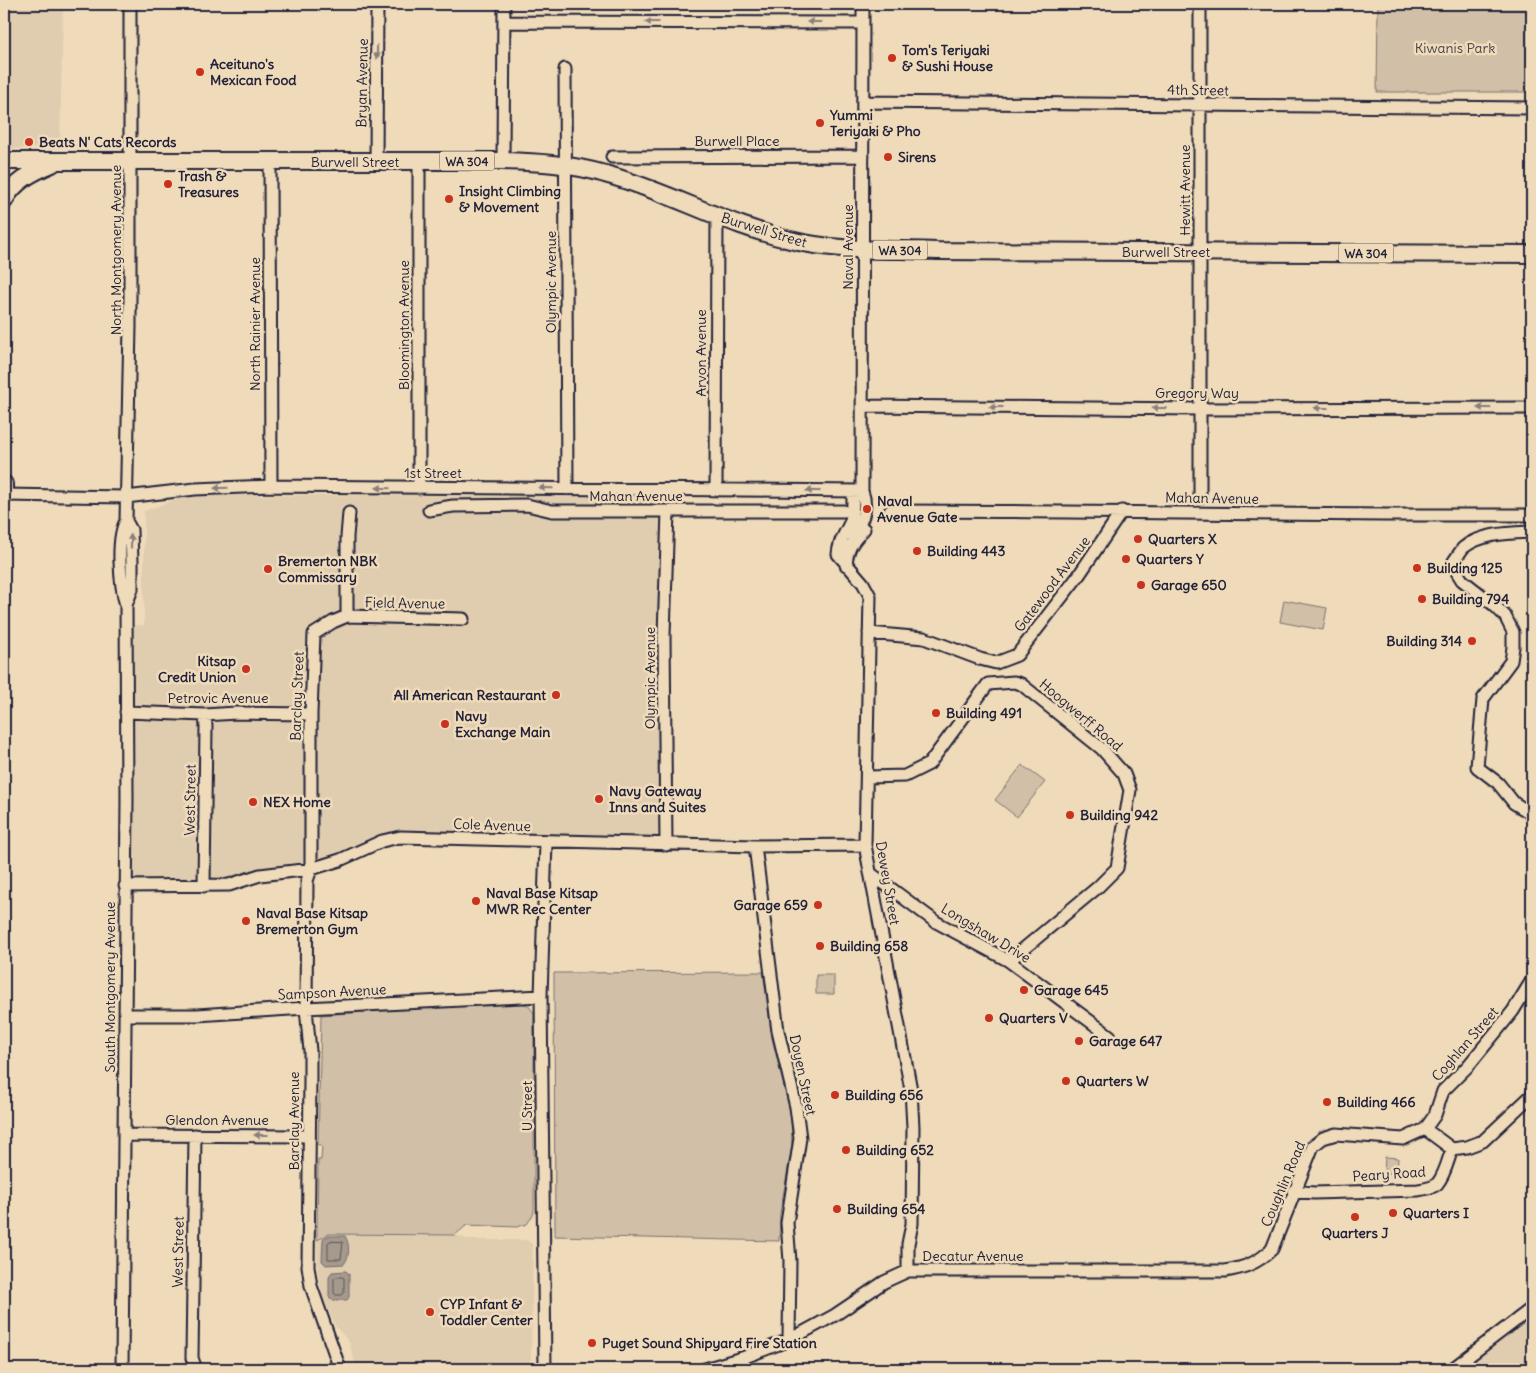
<svg xmlns="http://www.w3.org/2000/svg" width="1536" height="1373" font-family="Delius,sans-serif">
<style>
.built{fill:#e0cdb0}
.green{fill:#d1c0a7;stroke:#7a7171}
.water{fill:#a69a8c;stroke:#716a6c}
.lines{fill:none;stroke-linecap:round;stroke-linejoin:round}
.shore{stroke:#57525b;stroke-width:1}
.minor-casing{stroke:#22223b;stroke-width:15}
.highway-casing{stroke:#22223b;stroke-width:20}
.minor{stroke:#efdbb9;stroke-width:11}
.highway{stroke:#efdbb9;stroke-width:16}
.rail{stroke:#22223b;stroke-width:3}
.oneway{fill:#887e7a}
.poi-dot{fill:#c8321e;stroke:#efdbb9;stroke-width:2}
.labels{text-anchor:middle;dominant-baseline:central;stroke-width:5;stroke-linejoin:round;paint-order:stroke}
.shield{fill:#efdbb9;stroke:#605a61;stroke-width:1}
.shield-label{font-size:12px;font-weight:bold;fill:#22223b}
.park-label{font-size:14px;fill:#454251;stroke:#efdbb9}
.poi-label{font-size:14px;font-weight:bold;fill:#22223b;stroke:#efdbb9;text-anchor:start}
.street-label{font-size:14px;fill:#22223b;stroke:#efdbb9}
</style>
<rect width="100%" height="100%" fill="#efdbb9"/>
<filter id="ink" filterUnits="userSpaceOnUse"><feTurbulence type="fractalNoise" baseFrequency=".02" numOctaves="2"/><feDisplacementMap in="SourceGraphic" scale="10" xChannelSelector="R" yChannelSelector="G"/><feConvolveMatrix kernelMatrix="1 2 1 2 8 2 1 2 1" color-interpolation-filters="sRGB"/></filter>
<g filter="url(#ink)">
<path class="built" d="M4,4h59l-3,143 -56,2z
M188,495l479,1 -1,349 -266,-8 -63,23 -108,25 -104,1 1,-260 18,-1v-114z
M329,1234l126,1 15,5h57l6,5 -2,115 -5,6 -168,-2 -3,-1 -6,-21 -13,-15 -14,-31 -4,-19 -1,-37z
M1530,1321l2,3v38l-7,7h-62l55,-43z"/>
<path class="green" d="M1378,4h154v88h-155z
M1284,600l43,8 -4,22 -43,-8z
M1022,765l23,17 -28,35 -22,-17z
M763,972l9,66 19,77 1,31 -12,67 -1,28 -224,-5 -1,-263z
M816,975h18v19h-18z
M514,1002l14,3 6,8v197l-1,5 -6,9 -10,3 -50,-2 -12,10 -126,-1 -12,6 1,-80h3l1,-15h-4l3,-130z
M1385,1157l13,1 -1,16 -13,-1z"/>
<path class="water" d="M328,1236h17c5,8 5,21 -1,28l-18,1 -4,-4 1,-22z
M346,1271l3,3v23l-2,3h-14l-4,-3v-21l3,-4z"/>
<g class="lines">
<path class="shore" d="M330,1241l13,1 -2,17h-13v-16z
M336,1277h6l2,1v15l-2,2h-6l-2,-2v-14z"/>
<g class="minor-casing">
<path id="minor" d="M1200,4v493
M504,22l359,1
M565,69l2,420
M863,102l669,6
M612,157l251,-1
M503,161l1,-157
M270,162l1,324
M376,162l1,-158
M419,162v326
M862,406l338,3 332,-1
M716,490l1,-274
M862,491l-9,6c0,8 0,19 -3,26 -5,11 -11,18 -12,31l25,29 7,13 -5,249 46,245 2,37 -1,97 -4,20v27
M4,495l122,2 69,-8 76,-3 591,5
M429,510l24,-4 74,-1 25,6h292
M890,511c214,0 428,5 642,4
M126,521l5,9 1,32v27l-6,16
M1532,532c-21,1 -52,1 -69,16 -3,4 -6,9 -9,13l3,11 5,8 32,25 11,11 8,16v15l-2,14 -28,38 -6,68 21,16 16,20 18,11
M846,534c18,-7 22,-27 16,-43l1,-487
M846,565c1,-17 7,-24 18,-36
M347,616l116,3
M869,633l55,5 56,21 16,4 21,-8 62,-80 43,-64
M126,712l79,3 31,-2 75,1
M867,777l38,-1 24,-12 59,-80 26,-2 7,2 81,65 22,25 6,16 -13,78 -19,19 -89,74
M666,845l-2,-210 4,-124
M755,846l23,185 18,76 4,31 -13,85 3,38 -1,79
M870,873l66,49 73,39 101,75
M125,886l104,-1 31,-10 51,-6 29,-9 42,-19 18,-4 355,9 110,-1
M204,886l2,-159 -1,-12
M125,1015h72l109,-7 235,-12
M1425,1129l10,-14 8,-24 25,-25 45,-55 19,-31
M124,1135l185,1
M195,1135l-3,223 4,11
M1293,1191l21,2 104,-3c6,-1 15,-2 19,-6 8,-9 11,-24 15,-35l15,-2 16,-6 49,-46
M122,1369l5,-570 -1,-194c-6,-19 -10,-67 0,-84l4,-195v-322
M340,1369l-29,-83 -3,-20 2,-188v-27l-4,-43 1,-127 4,-12v-155l3,-80 19,-12 14,-6v-79l2,-24
M545,1369l-4,-373 5,-154
M705,1369l40,-12 44,-17 46,-25 49,-33 24,-11h317c19,-3 33,-8 47,-22l41,-103 10,-8 13,-4 67,5 22,-10 27,20
M1452,1369l80,-61"/>
</g>
<g class="highway-casing">
<path id="highway" d="M4,161h499c35,1 68,3 102,13 63,17 121,51 185,66 48,12 99,9 147,11l595,3
M4,201c10,-20 29,-29 48,-37
M4,484v12"/>
</g>
<use href="#minor" class="minor"/>
<use href="#highway" class="highway"/>
<path class="rail" d="M1520,1369l12,-12"/>
</g>
<defs><path id="oneway-solid" d="M-6-.8H1V-3.2L6.5 0L1 3.2V.8H-6Z" transform="scale(1.25)"/></defs>
<g class="oneway">
<use href="#oneway-solid" transform="translate(652 22) rotate(-180)"/>
<use href="#oneway-solid" transform="translate(814 22) rotate(-180)"/>
<use href="#oneway-solid" transform="translate(377 52) rotate(91)"/>
<use href="#oneway-solid" transform="translate(996 407) rotate(-180)"/>
<use href="#oneway-solid" transform="translate(1159 408) rotate(-180)"/>
<use href="#oneway-solid" transform="translate(1321 408) rotate(180)"/>
<use href="#oneway-solid" transform="translate(1484 408) rotate(180)"/>
<use href="#oneway-solid" transform="translate(221 488) rotate(178)"/>
<use href="#oneway-solid" transform="translate(383 488) rotate(-179)"/>
<use href="#oneway-solid" transform="translate(546 488) rotate(-179)"/>
<use href="#oneway-solid" transform="translate(813 491) rotate(180)"/>
<use href="#oneway-solid" transform="translate(131 541) rotate(-91)"/>
<use href="#oneway-solid" transform="translate(261 1135) rotate(-180)"/>
</g>
</g>
<g class="poi-dot">
<circle cx="892" cy="58" r="5"/>
<circle cx="200" cy="72" r="5"/>
<circle cx="820" cy="123" r="5"/>
<circle cx="29" cy="142" r="5"/>
<circle cx="888" cy="157" r="5"/>
<circle cx="168" cy="184" r="5"/>
<circle cx="449" cy="199" r="5"/>
<circle cx="867" cy="509" r="5"/>
<circle cx="1138" cy="539" r="5"/>
<circle cx="917" cy="551" r="5"/>
<circle cx="1126" cy="559" r="5"/>
<circle cx="1417" cy="568" r="5"/>
<circle cx="268" cy="569" r="5"/>
<circle cx="1141" cy="585" r="5"/>
<circle cx="1422" cy="599" r="5"/>
<circle cx="1472" cy="641" r="5"/>
<circle cx="246" cy="669" r="5"/>
<circle cx="556" cy="695" r="5"/>
<circle cx="936" cy="713" r="5"/>
<circle cx="445" cy="724" r="5"/>
<circle cx="599" cy="799" r="5"/>
<circle cx="253" cy="802" r="5"/>
<circle cx="1070" cy="815" r="5"/>
<circle cx="476" cy="901" r="5"/>
<circle cx="818" cy="905" r="5"/>
<circle cx="246" cy="921" r="5"/>
<circle cx="820" cy="946" r="5"/>
<circle cx="1024" cy="990" r="5"/>
<circle cx="989" cy="1018" r="5"/>
<circle cx="1079" cy="1041" r="5"/>
<circle cx="1066" cy="1081" r="5"/>
<circle cx="835" cy="1095" r="5"/>
<circle cx="1327" cy="1102" r="5"/>
<circle cx="846" cy="1150" r="5"/>
<circle cx="837" cy="1209" r="5"/>
<circle cx="1393" cy="1213" r="5"/>
<circle cx="1355" cy="1217" r="5"/>
<circle cx="430" cy="1312" r="5"/>
<circle cx="592" cy="1343" r="5"/>
</g>
<g class="labels">
<g class="shield">
<rect x="439.5" y="151.5" width="55" height="19" rx="4"/>
<rect x="872.5" y="240.5" width="55" height="19" rx="4"/>
<rect x="1338.5" y="243.5" width="55" height="19" rx="4"/>
</g>
<g class="shield-label">
<text x="467" y="161">WA 304</text>
<text x="900" y="250">WA 304</text>
<text x="1366" y="253">WA 304</text>
</g>
<g class="park-label">
<text x="1455" y="48">Kiwanis Park</text>
</g>
<g class="poi-label">
<text x="902" y="50">Tom's Teriyaki<tspan x="902" dy="16">&amp; Sushi House</tspan></text>
<text x="210" y="64">Aceituno's<tspan x="210" dy="16">Mexican Food</tspan></text>
<text x="830" y="115">Yummi<tspan x="830" dy="16">Teriyaki &amp; Pho</tspan></text>
<text x="39" y="142">Beats N' Cats Records</text>
<text x="898" y="157">Sirens</text>
<text x="178" y="176">Trash &amp;<tspan x="178" dy="16">Treasures</tspan></text>
<text x="459" y="191">Insight Climbing<tspan x="459" dy="16">&amp; Movement</tspan></text>
<text x="877" y="501">Naval<tspan x="877" dy="16">Avenue Gate</tspan></text>
<text x="1148" y="539">Quarters X</text>
<text x="927" y="551">Building 443</text>
<text x="1136" y="559">Quarters Y</text>
<text x="278" y="561">Bremerton NBK<tspan x="278" dy="16">Commissary</tspan></text>
<text x="1427" y="568">Building 125</text>
<text x="1151" y="585">Garage 650</text>
<text x="1432" y="599">Building 794</text>
<text x="1462" y="641" text-anchor="end">Building 314</text>
<text x="236" y="661" text-anchor="end">Kitsap<tspan x="236" dy="16">Credit Union</tspan></text>
<text x="546" y="695" text-anchor="end">All American Restaurant</text>
<text x="946" y="713">Building 491</text>
<text x="455" y="716">Navy<tspan x="455" dy="16">Exchange Main</tspan></text>
<text x="609" y="791">Navy Gateway<tspan x="609" dy="16">Inns and Suites</tspan></text>
<text x="263" y="802">NEX Home</text>
<text x="1080" y="815">Building 942</text>
<text x="486" y="893">Naval Base Kitsap<tspan x="486" dy="16">MWR Rec Center</tspan></text>
<text x="808" y="905" text-anchor="end">Garage 659</text>
<text x="256" y="913">Naval Base Kitsap<tspan x="256" dy="16">Bremerton Gym</tspan></text>
<text x="830" y="946">Building 658</text>
<text x="1034" y="990">Garage 645</text>
<text x="999" y="1018">Quarters V</text>
<text x="1089" y="1041">Garage 647</text>
<text x="1076" y="1081">Quarters W</text>
<text x="845" y="1095">Building 656</text>
<text x="1337" y="1102">Building 466</text>
<text x="856" y="1150">Building 652</text>
<text x="847" y="1209">Building 654</text>
<text x="1403" y="1213">Quarters I</text>
<text x="1355" y="1233" text-anchor="middle">Quarters J</text>
<text x="440" y="1304">CYP Infant &amp;<tspan x="440" dy="16">Toddler Center</tspan></text>
<text x="602" y="1343">Puget Sound Shipyard Fire Station</text>
</g>
<g class="street-label">
<text transform="translate(362 83) rotate(-89)">Bryan Avenue</text>
<text transform="translate(1198 90) rotate(1)">4th Street</text>
<text x="737" y="141">Burwell Place</text>
<text x="355" y="162">Burwell Street</text>
<text transform="translate(1185 190) rotate(-90)">Hewitt Avenue</text>
<text transform="translate(764 230) rotate(17)">Burwell Street</text>
<text transform="translate(848 247) rotate(-90)">Naval Avenue</text>
<text transform="translate(116 250) rotate(-90)">North Montgomery Avenue</text>
<text x="1166" y="252">Burwell Street</text>
<text transform="translate(551 282) rotate(-90)">Olympic Avenue</text>
<text transform="translate(255 324) rotate(-90)">North Rainier Avenue</text>
<text transform="translate(404 325) rotate(-90)">Bloomington Avenue</text>
<text transform="translate(701 353) rotate(-90)">Arvon Avenue</text>
<text x="1197" y="393">Gregory Way</text>
<text x="433" y="473">1st Street</text>
<text x="636" y="496">Mahan Avenue</text>
<text transform="translate(1212 498) rotate(1)">Mahan Avenue</text>
<text transform="translate(1052 584) rotate(-53)">Gatewood Avenue</text>
<text transform="translate(405 603) rotate(1)">Field Avenue</text>
<text transform="translate(650 678) rotate(-90)">Olympic Avenue</text>
<text transform="translate(297 696) rotate(-88)">Barclay Street</text>
<text x="218" y="698">Petrovic Avenue</text>
<text transform="translate(1081 715) rotate(40)">Hoogwerff Road</text>
<text transform="translate(190 800) rotate(-89)">West Street</text>
<text transform="translate(492 825) rotate(2)">Cole Avenue</text>
<text transform="translate(888 883) rotate(80)">Dewey Street</text>
<text transform="translate(986 933) rotate(31)">Longshaw Drive</text>
<text transform="translate(110 987) rotate(-90)">South Montgomery Avenue</text>
<text transform="translate(332 992) rotate(-3)">Sampson Avenue</text>
<text transform="translate(1465 1044) rotate(-49)">Coghlan Street</text>
<text transform="translate(803 1075) rotate(78)">Doyen Street</text>
<text transform="translate(527 1106) rotate(-90)">U Street</text>
<text x="217" y="1120">Glendon Avenue</text>
<text transform="translate(294 1121) rotate(-90)">Barclay Avenue</text>
<text transform="translate(1389 1174) rotate(-4)">Peary Road</text>
<text transform="translate(1283 1184) rotate(-67)">Coughlin Road</text>
<text transform="translate(178 1252) rotate(-89)">West Street</text>
<text x="973" y="1256">Decatur Avenue</text>
</g>
</g>
<rect width="1536" height="1373" fill="none" stroke="#efdbb9" stroke-width="20"/>
<rect x="10" y="10" width="1516" height="1353" fill="none" stroke="#22223b" stroke-width="2" filter="url(#ink)"/>
</svg>
